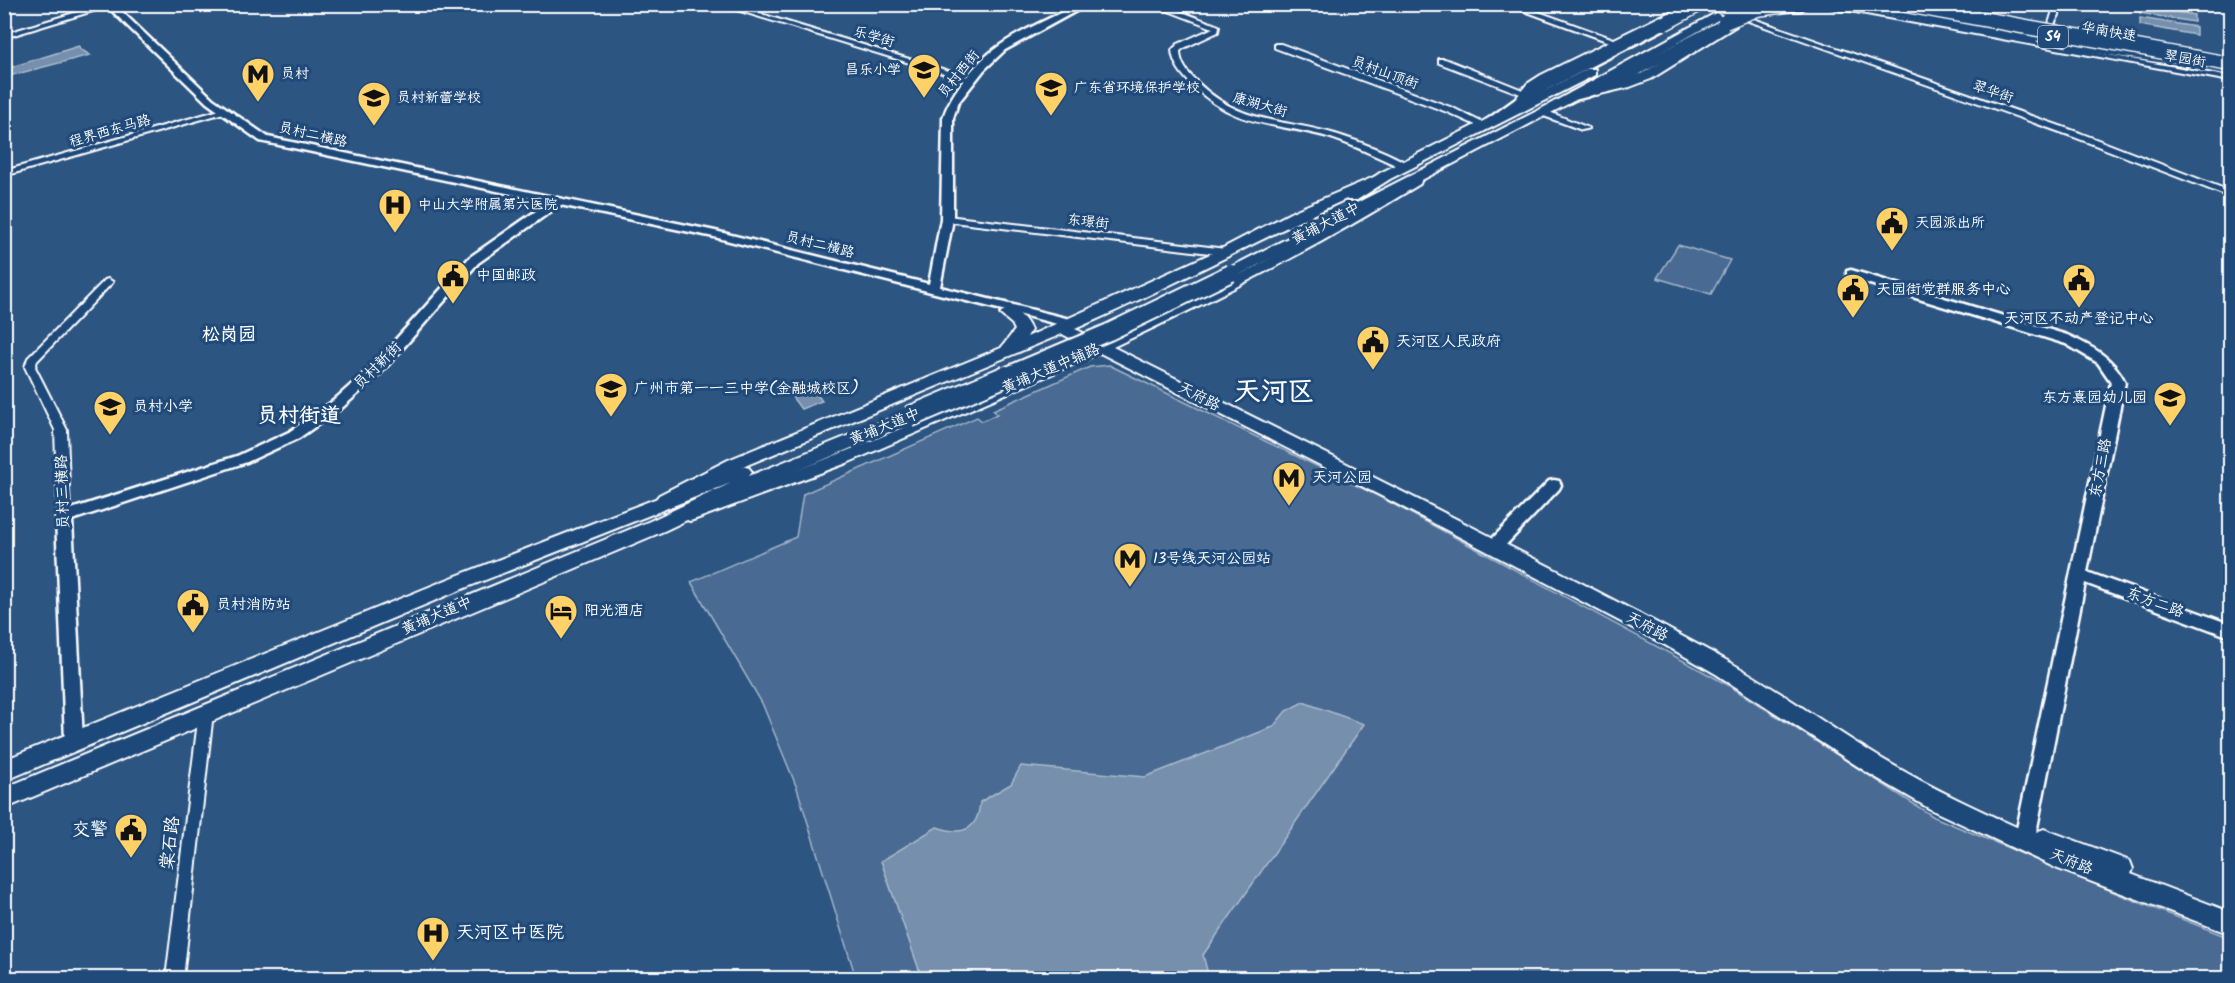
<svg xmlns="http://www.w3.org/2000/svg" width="2235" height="983" font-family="Kalam,'LXGW WenKai TC',sans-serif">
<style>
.green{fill:#486b92;stroke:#a4b5c8;stroke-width:1.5}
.water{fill:#748fad;stroke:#acbcce;stroke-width:1.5}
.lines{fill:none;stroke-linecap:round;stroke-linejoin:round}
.motorway-tunnel{stroke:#4c6e95;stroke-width:14;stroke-dasharray:14 7;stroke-linecap:butt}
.minor-casing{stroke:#fff;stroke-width:4}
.tertiary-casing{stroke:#fff;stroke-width:5}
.secondary-casing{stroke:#fff;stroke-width:4}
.primary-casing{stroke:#fff;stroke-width:4}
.motorway-casing{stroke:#fff;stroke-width:5}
.minor{fill:#1f4a7a;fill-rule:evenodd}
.tertiary{fill:#1f4a7a;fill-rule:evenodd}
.secondary{fill:#1f4a7a;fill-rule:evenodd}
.primary{fill:#1f4a7a;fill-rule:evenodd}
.motorway{fill:#1f4a7a;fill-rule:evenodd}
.primary-bridge-far1-casing{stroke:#fff;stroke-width:20;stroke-linecap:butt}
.primary-bridge-casing{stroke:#fff;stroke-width:24;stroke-linecap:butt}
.motorway-bridge-casing{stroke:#fff;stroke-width:17;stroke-linecap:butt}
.primary-bridge-far1{stroke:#1f4a7a;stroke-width:16}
.primary-bridge{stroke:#1f4a7a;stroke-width:20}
.motorway-bridge{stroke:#1f4a7a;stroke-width:14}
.labels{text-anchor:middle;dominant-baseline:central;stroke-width:6;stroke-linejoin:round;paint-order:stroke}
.far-street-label{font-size:14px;fill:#fff;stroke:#1f4a7a}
.shield{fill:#1f4a7a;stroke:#bcc9d7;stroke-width:1.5}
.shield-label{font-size:14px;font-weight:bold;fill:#fff}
.far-poi-label{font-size:14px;fill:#fff;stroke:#1f4a7a;text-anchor:start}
.street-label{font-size:15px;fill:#fff;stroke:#1f4a7a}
.poi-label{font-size:15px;fill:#fff;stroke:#1f4a7a;text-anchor:start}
.quarter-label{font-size:18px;font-weight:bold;fill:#fff;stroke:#1f4a7a}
.near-poi-label{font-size:18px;fill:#fff;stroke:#1f4a7a;text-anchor:end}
.near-street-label{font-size:18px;fill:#fff;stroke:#1f4a7a}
.district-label{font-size:21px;font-weight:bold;fill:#fff;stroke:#1f4a7a}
.town-label{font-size:27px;font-weight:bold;fill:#fff;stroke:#1f4a7a}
</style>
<rect width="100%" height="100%" fill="#2c5582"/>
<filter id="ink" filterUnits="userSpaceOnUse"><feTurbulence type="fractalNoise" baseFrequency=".0167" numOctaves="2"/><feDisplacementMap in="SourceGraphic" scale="12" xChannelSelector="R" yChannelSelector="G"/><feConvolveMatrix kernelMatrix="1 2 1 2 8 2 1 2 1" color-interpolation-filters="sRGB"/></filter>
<g filter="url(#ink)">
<path class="green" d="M1678,245l52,15 -19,34 -54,-16z
M1109,365l271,132 348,188 206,132 194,81 102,40v40h-1374l-59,-190 -35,-85 -71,-121 105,-45 7,-43 174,-77 5,4 15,-7 -4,-4 97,-43z"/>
<path class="water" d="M2140,6l54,9v7l-54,-9z
M2140,18l56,9v8l-56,-10z
M79,46l1,3 10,6 -85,22v-8z
M807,382l15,19 -21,8 -15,-20z
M1303,702l61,22 -161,231 6,23h-287l-41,-117 56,-34c25,9 41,4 43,-25l31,-18 10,-18 124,11 128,-50 13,-16z"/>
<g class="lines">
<path class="motorway-tunnel" d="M2034,39l39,7"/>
<g class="minor-casing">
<path id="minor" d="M104,4h12l-112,34v-4z
M1150,4h11l58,22 -1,6 -34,16 -4,3c0,13 8,22 17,31 40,39 77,37 127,49 21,5 71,23 86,35l-7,2c-24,-10 -47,-22 -72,-30 -55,-16 -95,-9 -139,-53 -10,-10 -19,-21 -20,-35l6,-6 35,-16z
M1505,4h11l106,38 -7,2z
M1812,4h17l401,73v4z
M2055,4h6l-2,11 -8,15h-4z
M2227,4h3v3l-2,-1z
M734,7h4l237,72 -7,2 -234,-72z
M1745,16l335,117 150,58v6l-156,-60 -331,-118 -1,-1z
M1275,44h6l172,64 34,17 -7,2 -33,-15 -172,-64z
M1439,59h6l85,34 -7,2 -84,-32z
M220,110l7,2 -223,64v-5z
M1541,111h6l42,17 -7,2 -41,-15z
M947,216l279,33 5,3 -5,3 -282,-34 -2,-2z
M108,279l5,3 -2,2 -74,77 -2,6 32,63 3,87 -6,4 -6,-4 -3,-87 -30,-63 3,-9 77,-78z
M206,707l5,2 2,4 -30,265h-17l33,-265 2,-4z"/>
</g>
<g class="tertiary-casing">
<path id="tertiary" d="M105,4h9l99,95 55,38 447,94 214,53 12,-65 2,-101c8,-26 33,-56 56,-72 24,-17 53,-28 79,-42h11l-84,46 -21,20 -26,33 -5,15v101l-13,68 138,34 1,3 -6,4 -359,-91 -154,-32 -82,58 -98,111 -37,33 -44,31 -52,24 -175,58 11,221 -3,5 -6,3 -6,-3 -3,-5 -9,-224 3,-4 178,-57 52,-24 44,-31 37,-33 100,-111 79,-55 -289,-61 -53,-38z
M1851,270l216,65c24,11 46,22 58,47l-38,190 143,52v13l-145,-54 -51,260 -3,6 -7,3 -7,-3 -3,-6 97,-461 -13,-19 -32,-19 -219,-67v-6z
M1554,480l5,1 2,4 -2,4 -59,62h-12l-2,-4 2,-4 61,-62z"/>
</g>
<g class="secondary-casing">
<path id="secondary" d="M1381,174l5,1 1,3 -1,3c-105,46 -205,102 -311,148l26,12 154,-74 155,-89h10l1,3 -1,3c-99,61 -202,114 -307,163 201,101 404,200 602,307 59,32 112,72 169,106 49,29 99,52 150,75l2,-3 8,-3 86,32 3,8 -2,5 99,38v22l-172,-65 -126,-59 -64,-37 -152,-99 -51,-29 -270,-142 -295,-150 -253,110 -151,56 -6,2 -6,-2 -3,-4 3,-4c138,-46 271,-105 404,-164l-26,-13 -322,134 -69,35h-12l-3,-4 3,-4 69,-35 273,-112 14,-18 -3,-6 -12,-10 3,-3c14,-4 23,8 28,19l-4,7 194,-88 73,-38z"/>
</g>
<g class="primary-casing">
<path id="primary" d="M1732,4h14l-144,82 41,-13 83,-49 4,-1 6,3 -85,53 -21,8 -34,8 -5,-3 -354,184h-12l-2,-3 2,-3 314,-160z
M1683,10l6,3 -2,2 -13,3 -125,63 -14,9 -7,9 59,-30h8v6l-205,104 -33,21h-10l-2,-3 35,-24 137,-69 -3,-3 13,-17 14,-9 126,-62z
M909,411l6,2 3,4 -3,4 -182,77 -69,33 -660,278v-21l646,-267 81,-38 -266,105 -461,193v-21l447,-182 284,-110 7,-2 7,2 3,4 -3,4z"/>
</g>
<g class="motorway-casing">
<path id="motorway" d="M1791,4h20l-11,6h-8z
M1829,4h68l33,7 1,4 103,20 7,4 -7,4 -150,-29 -49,-6z
M1725,18l6,4 -1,3c-27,14 -137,80 -160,74l-2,-3 2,-3 47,-18z
M1665,19l6,4 -1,3 -122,63 -51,35h-10l-2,-3 53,-38z
M2073,42l112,16 7,4 -7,4 -117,-17 -2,-3z"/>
</g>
<use href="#minor" class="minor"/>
<use href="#tertiary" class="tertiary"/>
<use href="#secondary" class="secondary"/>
<use href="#primary" class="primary"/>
<use href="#motorway" class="motorway"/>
<g class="primary-bridge-far1-casing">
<path id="primary-bridge-far1" d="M1003,377l106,-45 122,-59"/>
</g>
<g class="primary-bridge-casing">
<path id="primary-bridge" d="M909,417l97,-41"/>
</g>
<g class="motorway-bridge-casing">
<path id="motorway-bridge" d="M1717,4l17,8v3l-9,7
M1901,4l329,60
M1725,22l32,-13 36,-5
M1665,23l35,-19"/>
</g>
<use href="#primary-bridge-far1" class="primary-bridge-far1"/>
<use href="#primary-bridge" class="primary-bridge"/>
<use href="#motorway-bridge" class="motorway-bridge"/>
</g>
</g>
<defs>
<g id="school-pin" transform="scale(1.725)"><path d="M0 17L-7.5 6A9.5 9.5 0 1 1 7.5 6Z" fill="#ffd166" stroke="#1f4a7a"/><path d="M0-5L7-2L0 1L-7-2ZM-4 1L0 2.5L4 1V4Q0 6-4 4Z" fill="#111"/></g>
<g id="metro-pin" transform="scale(1.725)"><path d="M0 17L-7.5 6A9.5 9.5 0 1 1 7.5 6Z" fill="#ffd166" stroke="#1f4a7a"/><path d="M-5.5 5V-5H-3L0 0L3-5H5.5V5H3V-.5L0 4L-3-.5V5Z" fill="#111"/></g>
<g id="hospital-pin" transform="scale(1.725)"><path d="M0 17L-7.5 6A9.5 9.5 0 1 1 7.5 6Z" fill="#ffd166" stroke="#1f4a7a"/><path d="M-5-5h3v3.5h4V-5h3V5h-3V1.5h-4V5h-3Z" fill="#111"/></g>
<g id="civic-pin" transform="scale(1.725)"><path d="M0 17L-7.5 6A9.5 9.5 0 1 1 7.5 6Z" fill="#ffd166" stroke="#1f4a7a"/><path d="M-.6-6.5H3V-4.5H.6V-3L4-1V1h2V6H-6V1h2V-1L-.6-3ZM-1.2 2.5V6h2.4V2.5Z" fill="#111"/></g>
<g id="hotel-pin" transform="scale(1.725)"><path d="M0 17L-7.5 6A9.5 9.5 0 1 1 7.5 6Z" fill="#ffd166" stroke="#1f4a7a"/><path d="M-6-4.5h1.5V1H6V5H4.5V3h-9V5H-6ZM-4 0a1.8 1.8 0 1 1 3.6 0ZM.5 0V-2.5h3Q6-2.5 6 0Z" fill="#111"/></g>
</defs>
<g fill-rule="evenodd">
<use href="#school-pin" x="924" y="70"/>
<use href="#metro-pin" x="258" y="74"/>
<use href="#school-pin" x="1051" y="88"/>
<use href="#school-pin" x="374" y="98"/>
<use href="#hospital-pin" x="395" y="205"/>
<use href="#civic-pin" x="1892" y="223"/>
<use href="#civic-pin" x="453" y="276"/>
<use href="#civic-pin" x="2079" y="280"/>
<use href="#civic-pin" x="1853" y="290"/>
<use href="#civic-pin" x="1373" y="342"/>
<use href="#school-pin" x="611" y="389"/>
<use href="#school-pin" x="2170" y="398"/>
<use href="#school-pin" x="110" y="407"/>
<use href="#metro-pin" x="1289" y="478"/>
<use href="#metro-pin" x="1130" y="559"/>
<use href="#civic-pin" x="193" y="605"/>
<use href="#hotel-pin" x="561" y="611"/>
<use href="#civic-pin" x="131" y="830"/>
<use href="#hospital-pin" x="433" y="933"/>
</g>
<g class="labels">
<g class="far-street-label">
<text transform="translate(2109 32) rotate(10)">华南快速</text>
<text transform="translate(874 37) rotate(17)">乐学街</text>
<text transform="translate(2185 59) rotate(10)">翠园街</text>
<text transform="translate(1385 73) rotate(20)">员村山顶街</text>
<text transform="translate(959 74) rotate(-51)">员村西街</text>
<text transform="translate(1993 92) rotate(19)">翠华街</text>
<text transform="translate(1260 105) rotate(16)">康湖大街</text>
<text transform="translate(110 131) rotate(-16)">程界西东马路</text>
<text transform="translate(313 135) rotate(13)">员村二横路</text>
<text transform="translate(1088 222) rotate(7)">东璟街</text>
<text transform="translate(820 245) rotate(14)">员村二横路</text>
</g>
<rect class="shield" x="2038" y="26" width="30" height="22" rx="4.5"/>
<g class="shield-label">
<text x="2053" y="37">S4</text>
</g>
<g class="far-poi-label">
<text x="901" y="70" text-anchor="end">昌乐小学</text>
<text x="281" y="74">员村</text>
<text x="1074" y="88">广东省环境保护学校</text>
<text x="397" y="98">员村新蕾学校</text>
<text x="418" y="205">中山大学附属第六医院</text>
<text x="1915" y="223">天园派出所</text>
</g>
<g class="street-label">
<text transform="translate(1326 224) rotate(-27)">黄埔大道中</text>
<text transform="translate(378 366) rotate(-45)">员村新街</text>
<text transform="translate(1051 369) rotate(-23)">黄埔大道中辅路</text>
<text transform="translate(1199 397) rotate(27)">天府路</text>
<text transform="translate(885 427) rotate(-22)">黄埔大道中</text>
<text transform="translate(2101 468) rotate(-79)">东方三路</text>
<text transform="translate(63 492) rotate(-92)">员村三横路</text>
<text transform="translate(2155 603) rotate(20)">东方二路</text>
<text transform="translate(437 616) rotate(-23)">黄埔大道中</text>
<text transform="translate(1647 627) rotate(28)">天府路</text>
<text transform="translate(2071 862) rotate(22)">天府路</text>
</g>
<g class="poi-label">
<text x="476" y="276">中国邮政</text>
<text x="1876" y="290">天园街党群服务中心</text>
<text x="2079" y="319" text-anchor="middle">天河区不动产登记中心</text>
<text x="1396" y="342">天河区人民政府</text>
<text x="634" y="389">广州市第一一三中学(金融城校区)</text>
<text x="2147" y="398" text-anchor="end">东方熹园幼儿园</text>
<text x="133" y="407">员村小学</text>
<text x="1312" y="478">天河公园</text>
<text x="1153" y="559">13号线天河公园站</text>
<text x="216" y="605">员村消防站</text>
<text x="584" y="611">阳光酒店</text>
</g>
<g class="quarter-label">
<text x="229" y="335">松岗园</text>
</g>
<g class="near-poi-label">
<text x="108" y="830">交警</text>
<text x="456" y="933" text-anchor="start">天河区中医院</text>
</g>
<g class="near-street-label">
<text transform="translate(171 843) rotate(-83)">棠石路</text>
</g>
<g class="district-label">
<text x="299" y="416">员村街道</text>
</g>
<g class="town-label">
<text x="1274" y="392">天河区</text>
</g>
</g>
<rect width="2235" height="983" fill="none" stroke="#1f4a7a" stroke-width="24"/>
<rect x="12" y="12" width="2211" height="959" fill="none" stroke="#fff" stroke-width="2" filter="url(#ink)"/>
</svg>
